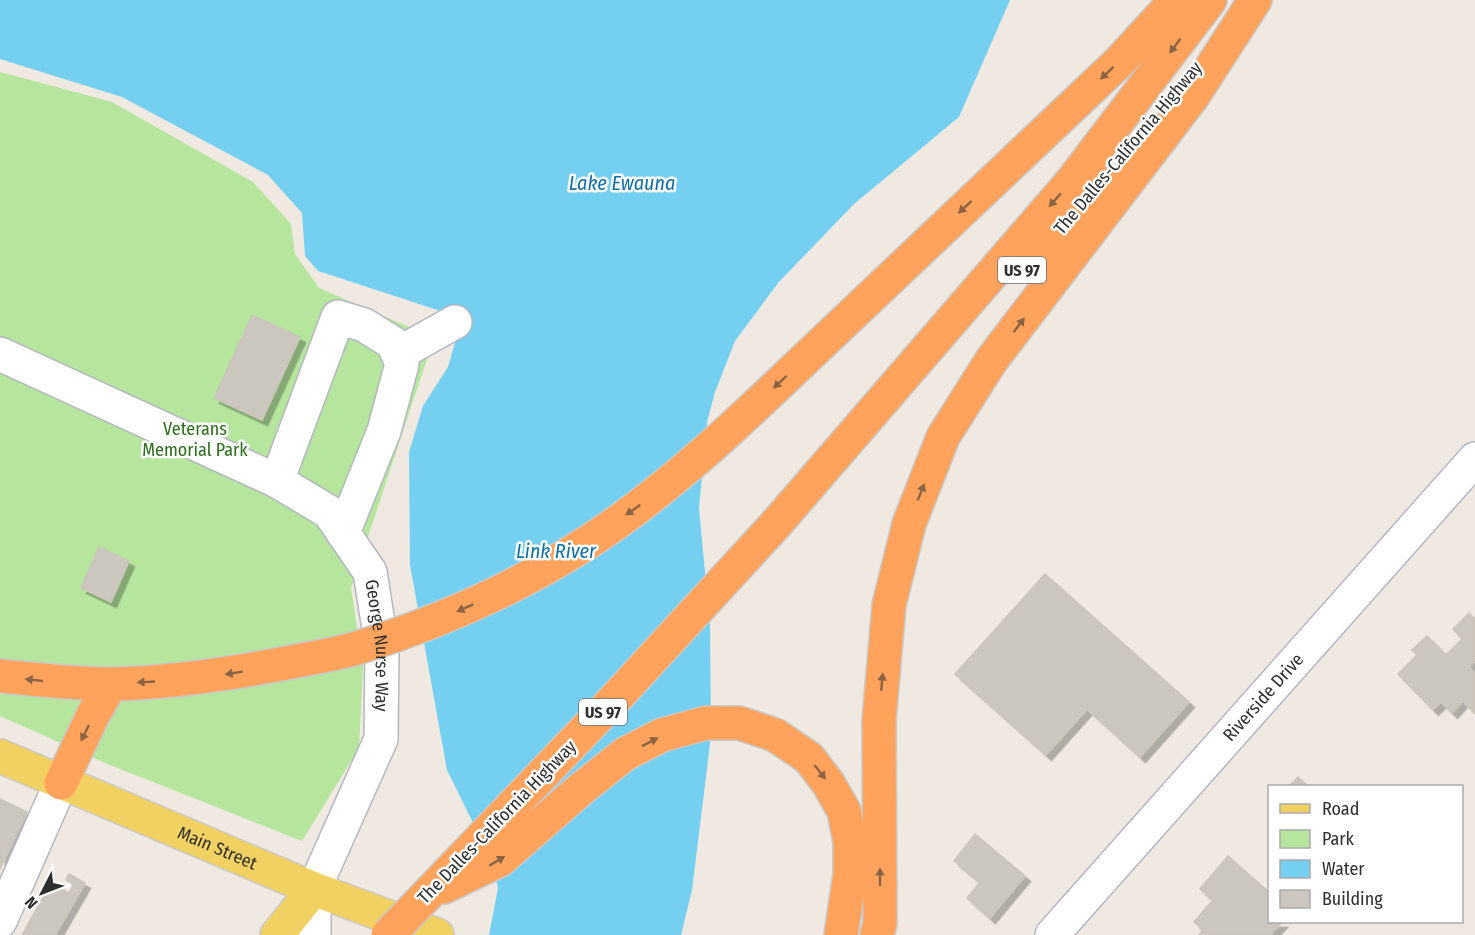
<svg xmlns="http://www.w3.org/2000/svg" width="1475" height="935" font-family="'Fira Sans Condensed',sans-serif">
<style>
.green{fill:#b6e59e}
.water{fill:#75cff0}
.building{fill:#cbc7bf;stroke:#cbc5ba;stroke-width:1.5;filter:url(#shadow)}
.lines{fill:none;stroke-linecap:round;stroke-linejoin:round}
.minor-casing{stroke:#b4b7c1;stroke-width:36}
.major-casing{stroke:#c9c9c9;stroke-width:36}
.highway-casing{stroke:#c9c9c9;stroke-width:36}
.minor{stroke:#fff;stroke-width:33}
.major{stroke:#f2d163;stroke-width:33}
.highway{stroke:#ffa35c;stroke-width:33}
.highway-bridge-casing{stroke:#c9c9c9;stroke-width:36;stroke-linecap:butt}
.highway-bridge{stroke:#ffa35c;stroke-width:33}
.oneway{fill:#8c6343}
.labels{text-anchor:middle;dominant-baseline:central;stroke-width:5;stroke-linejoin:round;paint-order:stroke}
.shield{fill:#fff;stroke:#6d6d6d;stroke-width:1.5}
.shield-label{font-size:16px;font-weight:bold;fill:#2e2e2e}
.street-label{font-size:18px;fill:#2e2e2e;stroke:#fff}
.park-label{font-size:18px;fill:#2c6e1b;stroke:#fff}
.water-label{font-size:20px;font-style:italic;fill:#0d6fa3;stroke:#fff}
</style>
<defs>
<filter id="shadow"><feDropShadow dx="5.5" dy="5.5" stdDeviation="0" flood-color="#0004"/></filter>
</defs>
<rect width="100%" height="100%" fill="#efe9e1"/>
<path class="green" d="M0,72l112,30 141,80 38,42 4,30 24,34 99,43 9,28 -76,229 12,78 -4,82 -57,93 -192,-76 -110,-49z"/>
<path class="water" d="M0,0h1010l-51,117 -105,87 -76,79 -43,58 -20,51 -8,30 -8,86 11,118 1,110 -19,154 -11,45h-192l9,-47 -7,-29 -44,-89 -37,-205 -1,-113 14,-46 25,-39 14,-49 -144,-47 -13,-15 -3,-43 -34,-38 -146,-78 -122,-38z"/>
<path class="building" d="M252,315l48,22 -38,83 -48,-22z
M99,547l30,14 -18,41 -30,-14z
M1045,574l144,128 -49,55 -53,-48 -41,46 -91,-81z
M1469,613l6,6v42l-6,6 6,7v40l-12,-13 -11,12 -11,-11 -8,8 -35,-36 19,-19 -5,-5 15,-14 19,19 16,-16 -9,-10z
M1298,777l10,9h-19z
M0,799l27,13 -27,57z
M975,834l50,42 -35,42 -23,-20 13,-16 -26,-21z
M1228,856l42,37v29h12l-12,13h-71l4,-5 -9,-8 19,-22 -13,-11z
M69,874l16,9 -30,52h-33l29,-52 18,10 5,-9 -8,-4z"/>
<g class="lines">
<g class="minor-casing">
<g id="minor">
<path id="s1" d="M0,354l277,127 52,31 41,60 12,76 -1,91 -67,150v46"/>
<path d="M398,354l57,-32"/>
<path d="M277,481l61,-164 26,8 29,18 9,21 -18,67 -41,102"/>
<path d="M0,921l61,-138"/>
<path id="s2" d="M1052,935l423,-476"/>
</g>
</g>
<g class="major-casing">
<g id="major">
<path id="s3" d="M0,756l314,133 123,46"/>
<path d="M277,935l37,-46"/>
</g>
</g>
<g class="highway-casing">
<path id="highway" d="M1028,264l74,-81
M823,342l297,-281 56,-61
M0,676c37,4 74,8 111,8 59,-1 117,-10 175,-21
M61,783l32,-68 18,-31
M444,887l56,-27 81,-71 44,-35 37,-19 44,-12h33l36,12 34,23 19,25 16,28 6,31v32l-9,61
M426,896l189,-197 161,-175 297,-344 137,-180
M877,935l3,-12 -1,-203 10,-115 20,-81 34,-87 48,-76 202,-265 62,-96"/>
</g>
<use href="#minor" class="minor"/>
<use href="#major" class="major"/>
<use href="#highway" class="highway"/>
<g class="highway-bridge-casing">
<path id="highway-bridge" d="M286,663c23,-5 48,-8 71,-15 103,-32 205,-81 290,-148 62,-48 119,-104 176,-158
M388,935l38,-39"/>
</g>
<use href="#highway-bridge" class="highway-bridge"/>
</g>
<defs><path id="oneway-solid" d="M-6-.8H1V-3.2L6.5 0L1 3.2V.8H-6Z" transform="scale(1.5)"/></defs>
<g class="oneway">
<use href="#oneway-solid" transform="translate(1175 46) rotate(127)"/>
<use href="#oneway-solid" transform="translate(1107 73) rotate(137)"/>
<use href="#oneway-solid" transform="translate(1055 200) rotate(131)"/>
<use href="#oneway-solid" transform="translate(965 207) rotate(137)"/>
<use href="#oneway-solid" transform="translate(1019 325) rotate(-53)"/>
<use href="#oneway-solid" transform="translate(780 382) rotate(137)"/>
<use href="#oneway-solid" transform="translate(921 492) rotate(-68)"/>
<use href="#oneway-solid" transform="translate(633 510) rotate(145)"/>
<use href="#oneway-solid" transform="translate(465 608) rotate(156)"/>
<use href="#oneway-solid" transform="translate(234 673) rotate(171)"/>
<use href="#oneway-solid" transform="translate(34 680) rotate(-174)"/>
<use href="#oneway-solid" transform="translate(146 682) rotate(177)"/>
<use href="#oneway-solid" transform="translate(882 682) rotate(-85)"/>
<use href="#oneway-solid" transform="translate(85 733) rotate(116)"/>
<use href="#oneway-solid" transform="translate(650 742) rotate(-27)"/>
<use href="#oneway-solid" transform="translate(820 772) rotate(52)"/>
<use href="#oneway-solid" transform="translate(497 861) rotate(-31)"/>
<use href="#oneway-solid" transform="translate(880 877) rotate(-90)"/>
</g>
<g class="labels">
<g class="shield">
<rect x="998" y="257" width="48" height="26" rx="4.5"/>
<rect x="579" y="699" width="48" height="26" rx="4.5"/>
</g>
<g class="shield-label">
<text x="1022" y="270">US 97</text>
<text x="603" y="712">US 97</text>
</g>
<g class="street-label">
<text transform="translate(1128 148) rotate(-50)">The Dalles-California Highway</text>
<text stroke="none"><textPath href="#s1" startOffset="512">George Nurse Way</textPath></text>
<text stroke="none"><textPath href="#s2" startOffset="318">Riverside Drive</textPath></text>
<text transform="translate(497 822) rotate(-46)">The Dalles-California Highway</text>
<text stroke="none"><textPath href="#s3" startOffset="236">Main Street</textPath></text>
</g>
<g class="park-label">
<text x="195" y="429">Veterans<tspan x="195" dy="21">Memorial Park</tspan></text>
</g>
<g class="water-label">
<text x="622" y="183">Lake Ewauna</text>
<text x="556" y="551">Link River</text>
</g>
</g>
<rect x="1268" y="785" width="195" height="138" fill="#ffffff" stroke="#ababab" stroke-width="1.5"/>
<rect x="1280" y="804" width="30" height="9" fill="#f2d163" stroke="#ababab" stroke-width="1.5"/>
<text x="1322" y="815" font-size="18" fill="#2e2e2e">Road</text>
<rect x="1280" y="830" width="30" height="18" fill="#b6e59e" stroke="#ababab" stroke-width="1.5"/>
<text x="1322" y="845" font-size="18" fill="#2e2e2e">Park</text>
<rect x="1280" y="860" width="30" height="18" fill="#75cff0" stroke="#ababab" stroke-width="1.5"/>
<text x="1322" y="875" font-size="18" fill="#2e2e2e">Water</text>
<rect x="1280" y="890" width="30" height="18" fill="#cbc7bf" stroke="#ababab" stroke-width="1.5"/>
<text x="1322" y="905" font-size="18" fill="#2e2e2e">Building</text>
<g transform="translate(42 893) rotate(228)" stroke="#ffffff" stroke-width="4.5" paint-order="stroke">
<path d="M0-4.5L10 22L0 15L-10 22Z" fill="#2e2e2e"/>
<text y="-9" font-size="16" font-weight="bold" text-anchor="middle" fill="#2e2e2e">N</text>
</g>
</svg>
